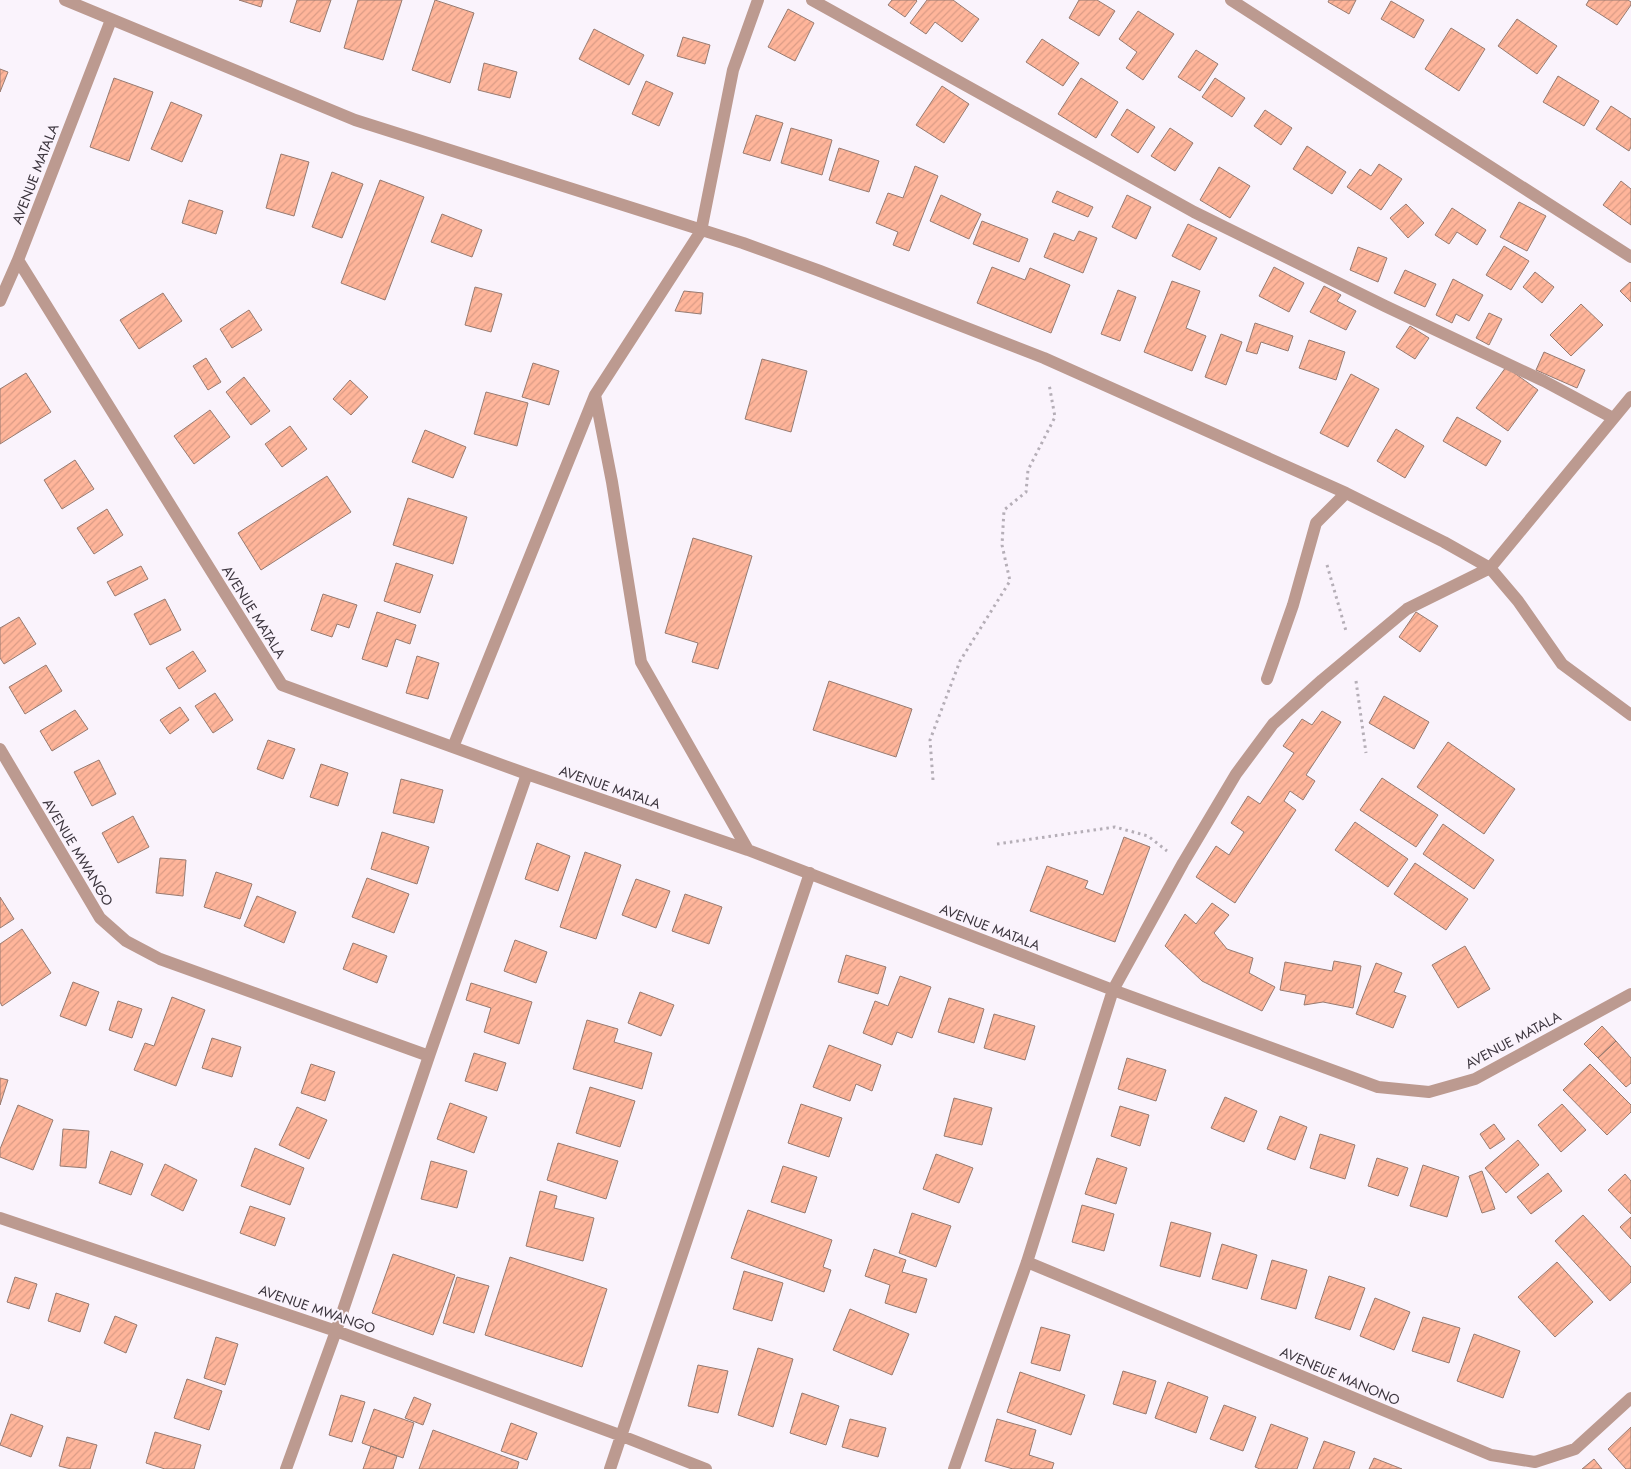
<svg xmlns="http://www.w3.org/2000/svg" width="1631" height="1469" font-family="Jost,sans-serif">
<style>
.building{fill:url(#building-hatch);stroke:#977b71}
.lines{fill:none;stroke-linecap:round;stroke-linejoin:round}
.path{stroke:#b5aeb7;stroke-width:3;stroke-dasharray:2.5 4;stroke-linecap:butt}
.street{stroke:#bc9a90;stroke-width:12}
.labels{text-anchor:middle;dominant-baseline:central;stroke-width:4;stroke-linejoin:round;paint-order:stroke}
.street-label{font-size:14px;fill:#3d363f;stroke:#faf3fc}
</style>
<defs>
<pattern id="building-hatch" width="6" height="6" patternUnits="userSpaceOnUse" patternTransform="scale(1.25)"><rect width="6" height="6" fill="#ffb59a"/><path d="M-1 1l2-2M0 6l6-6M5 7l2-2" fill="none" stroke="#db9c86"/></pattern>
</defs>
<rect width="100%" height="100%" fill="#faf3fc"/>
<path class="building" d="M239,0h24l-2,7z
M297,0h34l-11,32 -30,-10z
M358,0h44l-19,60 -39,-12z
M435,0l39,13 -24,70 -38,-13z
M892,0h24l1,1 -12,16 -17,-12z
M927,0h26l26,19 -17,23 -27,-20 -9,12 -16,-11z
M1079,0h18l18,11 -16,25 -30,-18z
M1329,0h27l-7,14 -21,-12z
M1589,0h39l3,2v3l-14,20 -31,-20z
M1391,1l33,19 -10,18 -33,-19z
M788,9l26,14 -19,38 -27,-14z
M1138,11l36,23 -31,46 -17,-12 11,-16 -18,-13z
M1517,19l40,27 -20,28 -39,-28z
M1451,28l34,21 -26,42 -34,-22z
M594,29l50,26 -15,30 -50,-26z
M683,37l27,8 -5,19 -28,-8z
M1042,39l37,24 -16,23 -37,-24z
M1196,50l22,14 -18,27 -22,-14z
M484,63l33,9 -7,26 -32,-8z
M0,69l8,3 -8,20z
M1558,76l41,25 -15,25 -41,-24z
M114,78l39,14 -24,69 -39,-14z
M1081,78l37,24 -22,36 -38,-24z
M1215,78l30,20 -13,19 -30,-20z
M646,81l27,12 -14,33 -27,-12z
M942,86l27,18 -25,39 -28,-18z
M171,102l31,13 -20,47 -31,-13z
M1611,106l20,13v28l-2,4 -33,-22z
M1127,109l28,18 -17,26 -27,-18z
M1265,110l27,18 -11,17 -27,-19z
M756,115l27,8 -13,38 -27,-8z
M791,128l41,12 -10,35 -41,-12z
M1170,128l23,15 -18,28 -24,-15z
M1307,146l39,26 -14,22 -39,-25z
M839,148l40,13 -10,31 -40,-12z
M281,154l28,8 -15,54 -28,-8z
M1379,164l23,15 -21,31 -34,-23 13,-18 11,7z
M915,166l23,10 -29,75 -16,-6 5,-13 -22,-9 12,-30 15,5z
M1219,167l31,19 -20,32 -30,-18z
M332,172l31,12 -21,54 -30,-11z
M380,180l44,17 -39,103 -44,-17z
M1621,181l10,8v36l-28,-20z
M1057,191l36,16 -5,10 -36,-15z
M941,195l40,19 -12,25 -39,-18z
M1127,195l24,12 -15,32 -24,-12z
M189,200l34,11 -7,23 -34,-11z
M1519,202l27,14 -19,35 -27,-14z
M1406,204l18,19 -16,15 -18,-20z
M1452,208l34,22 -9,15 -20,-13 -8,12 -14,-9z
M442,214l40,16 -10,27 -41,-15z
M982,221l46,18 -9,23 -46,-18z
M1188,224l29,14 -17,32 -28,-14z
M1079,231l18,7 -14,35 -39,-16 10,-24 20,8z
M1504,246l25,15 -18,29 -25,-15z
M1358,247l29,11 -9,24 -28,-12z
M992,267l33,13 5,-12 40,17 -19,48 -74,-30z
M1274,267l30,16 -15,29 -30,-16z
M1405,270l31,14 -11,23 -31,-14z
M1535,272l19,15 -12,16 -19,-16z
M1453,279l30,16 -14,26 -13,-7 -4,9 -16,-8z
M1172,281l28,10 -14,37 20,8 -14,35 -48,-19z
M1630,282l1,1v19l-11,-11z
M1324,286l17,9 -4,6 19,10 -10,19 -36,-18z
M475,287l27,7 -11,38 -26,-7z
M1118,290l18,7 -16,44 -19,-7z
M684,291l19,2 -2,21 -26,-3z
M163,293l19,28 -43,28 -19,-29z
M1581,304l22,21 -32,31 -21,-21z
M249,310l13,20 -30,18 -12,-19z
M1489,313l13,6 -13,26 -13,-7z
M1255,323l38,13 -5,15 -27,-9 -4,12 -11,-3z
M1410,326l19,12 -14,21 -19,-12z
M1221,334l21,8 -16,43 -21,-8z
M1309,340l36,12 -9,28 -37,-12z
M1544,352l41,18 -8,18 -41,-18z
M206,358l15,24 -13,8 -15,-24z
M762,359l45,12 -16,61 -46,-13z
M533,363l26,8 -10,34 -27,-8z
M1506,367l32,23 -30,41 -32,-23z
M26,373l25,39 -51,32v-55z
M1351,374l28,15 -31,58 -28,-14z
M244,377l26,34 -19,14 -25,-33z
M350,380l18,17 -17,18 -18,-16z
M486,392l42,11 -11,43 -43,-12z
M210,410l20,27 -36,27 -20,-28z
M1457,417l44,24 -15,25 -43,-25z
M290,426l17,23 -25,18 -17,-23z
M1396,429l28,17 -19,32 -28,-17z
M425,430l41,17 -13,31 -41,-16z
M75,460l19,29 -32,20 -18,-29z
M327,476l24,36 -90,58 -23,-37z
M408,498l59,19 -14,47 -60,-19z
M107,509l16,26 -29,19 -17,-26z
M693,538l59,18 -34,113 -26,-7 6,-19 -33,-10z
M396,563l37,12 -13,38 -36,-12z
M141,566l7,13 -33,17 -8,-14z
M323,594l34,11 -8,23 -12,-4 -5,13 -21,-7z
M165,599l16,31 -31,15 -16,-31z
M377,612l39,13 -6,19 -14,-5 -9,28 -25,-8z
M1416,612l22,14 -18,26 -21,-15z
M19,617l17,27 -32,20 -4,-6v-30z
M193,651l13,20 -27,18 -13,-21z
M417,656l22,7 -11,36 -22,-6z
M46,665l16,26 -37,23 -16,-27z
M829,681l83,28 -16,48 -83,-27z
M215,693l18,27 -20,13 -18,-27z
M1384,696l45,26 -15,27 -45,-26z
M180,707l9,13 -19,14 -10,-14z
M75,710l13,19 -36,22 -12,-20z
M1322,711l19,11 -35,53 9,6 -12,19 -13,-9 -6,10 12,9 -61,93 -39,-26 20,-31 13,9 15,-23 -13,-9 17,-27 12,8 34,-51 -11,-7 19,-27 10,6z
M268,740l27,9 -12,30 -26,-10z
M1448,742l67,47 -31,45 -67,-47z
M99,760l17,34 -24,12 -18,-34z
M321,764l27,9 -10,33 -28,-9z
M1382,778l56,37 -22,32 -56,-37z
M401,779l42,11 -9,33 -41,-10z
M133,816l16,31 -31,16 -16,-30z
M1355,822l53,37 -20,28 -53,-37z
M1443,824l51,36 -20,29 -51,-35z
M382,832l47,15 -12,37 -46,-15z
M1124,837l26,10 -35,95 -85,-31 17,-45 41,15 -3,7 18,7z
M537,843l33,13 -12,35 -33,-12z
M585,852l36,13 -25,74 -36,-12z
M160,858l26,2 -3,36 -27,-3z
M1415,863l53,36 -22,31 -52,-36z
M216,872l36,12 -12,35 -36,-12z
M367,878l42,16 -15,39 -42,-16z
M636,879l34,12 -14,37 -34,-13z
M685,894l37,13 -13,37 -37,-13z
M257,896l39,16 -12,31 -40,-17z
M0,897l14,22 -14,9z
M1212,903l17,12 -15,18 13,16 26,9 -4,15 26,14 -13,24 -60,-30 -37,-35 20,-32 11,10z
M22,929l29,44 -49,33 -2,-4v-58z
M515,940l32,12 -11,31 -32,-12z
M353,943l34,13 -10,27 -34,-14z
M1465,946l25,43 -32,19 -26,-43z
M846,955l40,12 -8,27 -40,-12z
M1334,961l27,5 -8,42 -30,-6 -19,3 2,-10 -26,-5 5,-28 47,9z
M1376,963l26,10 -8,19 12,4 -13,32 -37,-14z
M900,976l31,11 -19,51 -15,-6 -5,13 -29,-12 12,-32 13,5z
M73,982l26,10 -13,34 -26,-10z
M471,983l61,19 -13,42 -35,-12 7,-24 -25,-8z
M640,992l34,13 -13,31 -33,-13z
M172,997l33,13 -29,76 -42,-16 11,-27 9,3z
M949,998l35,11 -10,34 -36,-11z
M118,1001l24,8 -10,29 -23,-8z
M994,1014l41,12 -10,34 -41,-12z
M587,1020l31,9 -4,13 38,11 -10,36 -69,-20z
M1602,1026l14,15 -18,17 -14,-14z
M212,1038l29,9 -9,30 -30,-9z
M1616,1041l15,17v25l-5,4 -28,-29z
M829,1045l52,20 -9,26 -16,-7 -6,17 -37,-14z
M474,1053l32,10 -9,28 -32,-10z
M1127,1058l39,12 -10,31 -38,-12z
M311,1064l24,8 -10,29 -24,-8z
M1590,1064l41,41v7l-24,23 -44,-45z
M0,1078l8,2 -8,25z
M590,1087l45,14 -15,46 -44,-14z
M1225,1097l32,14 -13,31 -33,-14z
M954,1098l38,10 -10,37 -38,-9z
M450,1103l37,14 -13,36 -37,-14z
M801,1104l41,14 -13,39 -41,-14z
M1562,1104l24,26 -25,22 -23,-27z
M18,1105l35,15 -20,50 -33,-13v-8z
M1120,1106l29,9 -9,31 -29,-10z
M297,1107l30,13 -18,39 -30,-14z
M1280,1116l27,11 -12,33 -28,-11z
M1494,1124l11,15 -15,10 -10,-15z
M63,1129l26,2 -3,37 -26,-2z
M1320,1134l35,11 -10,34 -35,-11z
M1518,1140l21,25 -33,28 -21,-25z
M558,1143l60,18 -12,38 -59,-19z
M255,1148l49,20 -14,37 -49,-19z
M111,1151l32,13 -12,31 -32,-12z
M936,1154l37,14 -14,35 -36,-14z
M1097,1158l30,10 -11,36 -31,-10z
M1377,1158l31,10 -10,28 -30,-10z
M431,1161l36,10 -10,37 -36,-9z
M165,1164l32,16 -14,31 -32,-16z
M1423,1165l36,12 -12,40 -37,-11z
M783,1166l34,11 -12,36 -34,-11z
M1482,1171l13,38 -13,4 -13,-37z
M1548,1173l14,18 -31,23 -14,-17z
M1625,1174l6,7v33l-23,-24z
M540,1191l17,5 -3,12 40,10 -11,43 -57,-15z
M1082,1205l32,9 -10,37 -32,-9z
M250,1206l35,12 -10,28 -35,-13z
M748,1210l84,30 -9,27 8,3 -7,22 -93,-34z
M912,1213l39,13 -15,41 -37,-14z
M1583,1215l48,52v15l-21,19 -55,-60z
M1631,1217v22l-11,-12z
M1171,1222l40,11 -11,44 -40,-11z
M1222,1244l35,11 -10,34 -35,-10z
M874,1249l32,11 -4,12 25,7 -11,34 -31,-10 5,-18 -25,-9z
M393,1254l62,21 -22,60 -61,-22z
M510,1257l97,32 -25,78 -97,-32z
M1272,1260l35,10 -11,39 -35,-10z
M1557,1262l36,40 -38,35 -37,-40z
M744,1271l39,12 -11,38 -39,-12z
M1329,1276l36,12 -15,42 -35,-12z
M15,1277l22,7 -8,25 -22,-7z
M457,1277l32,9 -15,47 -31,-10z
M56,1293l33,11 -9,28 -32,-11z
M1375,1298l35,14 -16,38 -34,-14z
M850,1309l59,25 -17,41 -59,-25z
M115,1316l22,9 -11,28 -22,-10z
M1423,1317l37,11 -11,35 -37,-12z
M1041,1327l29,8 -10,36 -29,-8z
M1474,1334l46,17 -17,47 -46,-17z
M216,1337l22,7 -13,41 -21,-7z
M758,1348l35,11 -20,68 -35,-12z
M698,1365l30,6 -10,42 -30,-7z
M1123,1371l33,10 -10,33 -33,-10z
M1020,1372l65,23 -14,40 -64,-23z
M187,1379l35,12 -13,39 -35,-12z
M1168,1382l40,15 -12,36 -41,-15z
M802,1393l37,13 -13,39 -36,-12z
M341,1395l24,7 -13,40 -23,-7z
M414,1397l17,7 -8,21 -18,-7z
M1224,1405l32,12 -13,34 -33,-12z
M374,1409l40,14 -11,35 -41,-15z
M11,1414l32,12 -12,31 -31,-12z
M850,1419l36,9 -8,29 -36,-10z
M997,1419l39,11 -7,25 25,8 -2,6h-39l-28,-8z
M511,1423l26,10 -10,27 -26,-9z
M1271,1424l37,14 -11,31h-37l-5,-2z
M1631,1427v42h-5l-18,-20z
M433,1430l86,32 -2,7h-98z
M155,1432l46,13 -7,24h-29l-19,-6z
M67,1437l30,8 -7,24h-19l-12,-3z
M1324,1441l31,11 -6,17h-36z
M371,1446l26,10 -4,13h-30z
M1374,1458l28,11h-33z
M1594,1459l8,10h-20z"/>
<g class="lines">
<path class="path" d="M1327,565l19,66
M1356,681l10,72
M933,780l-3,-40 30,-79 50,-80 -8,-36 2,-35 22,-18 2,-22 27,-53 -6,-33
M997,844l118,-17 33,9 19,15"/>
<path class="street" d="M65,0l290,120 388,123 77,28 224,87 302,135 98,49 46,26 28,33 44,63 69,51
M812,0l382,212 191,94 159,75 69,37
M1231,0l400,257
M111,20l-93,240 264,425 245,89 221,76 365,140 265,97 51,5 46,-13 156,-85
M0,301l18,-41
M595,395l17,87 29,180 107,188
M1267,679l26,-74 23,-82 30,-30
M453,747l142,-352 106,-164 32,-161 25,-70
M0,749l100,169 26,23 34,18 269,97
M0,1218l336,113 286,105 84,33
M1027,1262l464,193 44,7 40,-13 56,-51
M286,1469l50,-138 93,-275 98,-282
M610,1469l200,-596
M954,1469l73,-207 86,-272 70,-127 53,-89 37,-50 49,-44 85,-71 83,-41 141,-171"/>
</g>
<g class="labels">
<g class="street-label">
<text transform="translate(35 174) rotate(-69)">AVENUE MATALA</text>
<text transform="translate(254 612) rotate(58)">AVENUE MATALA</text>
<text transform="translate(610 787) rotate(19)">AVENUE MATALA</text>
<text transform="translate(78 852) rotate(59)">AVENUE MWANGO</text>
<text transform="translate(990 927) rotate(21)">AVENUE MATALA</text>
<text transform="translate(1513 1040) rotate(-28)">AVENUE MATALA</text>
<text transform="translate(317 1309) rotate(19)">AVENUE MWANGO</text>
<text transform="translate(1340 1376) rotate(23)">AVENEUE MANONO</text>
</g>
</g>
</svg>
